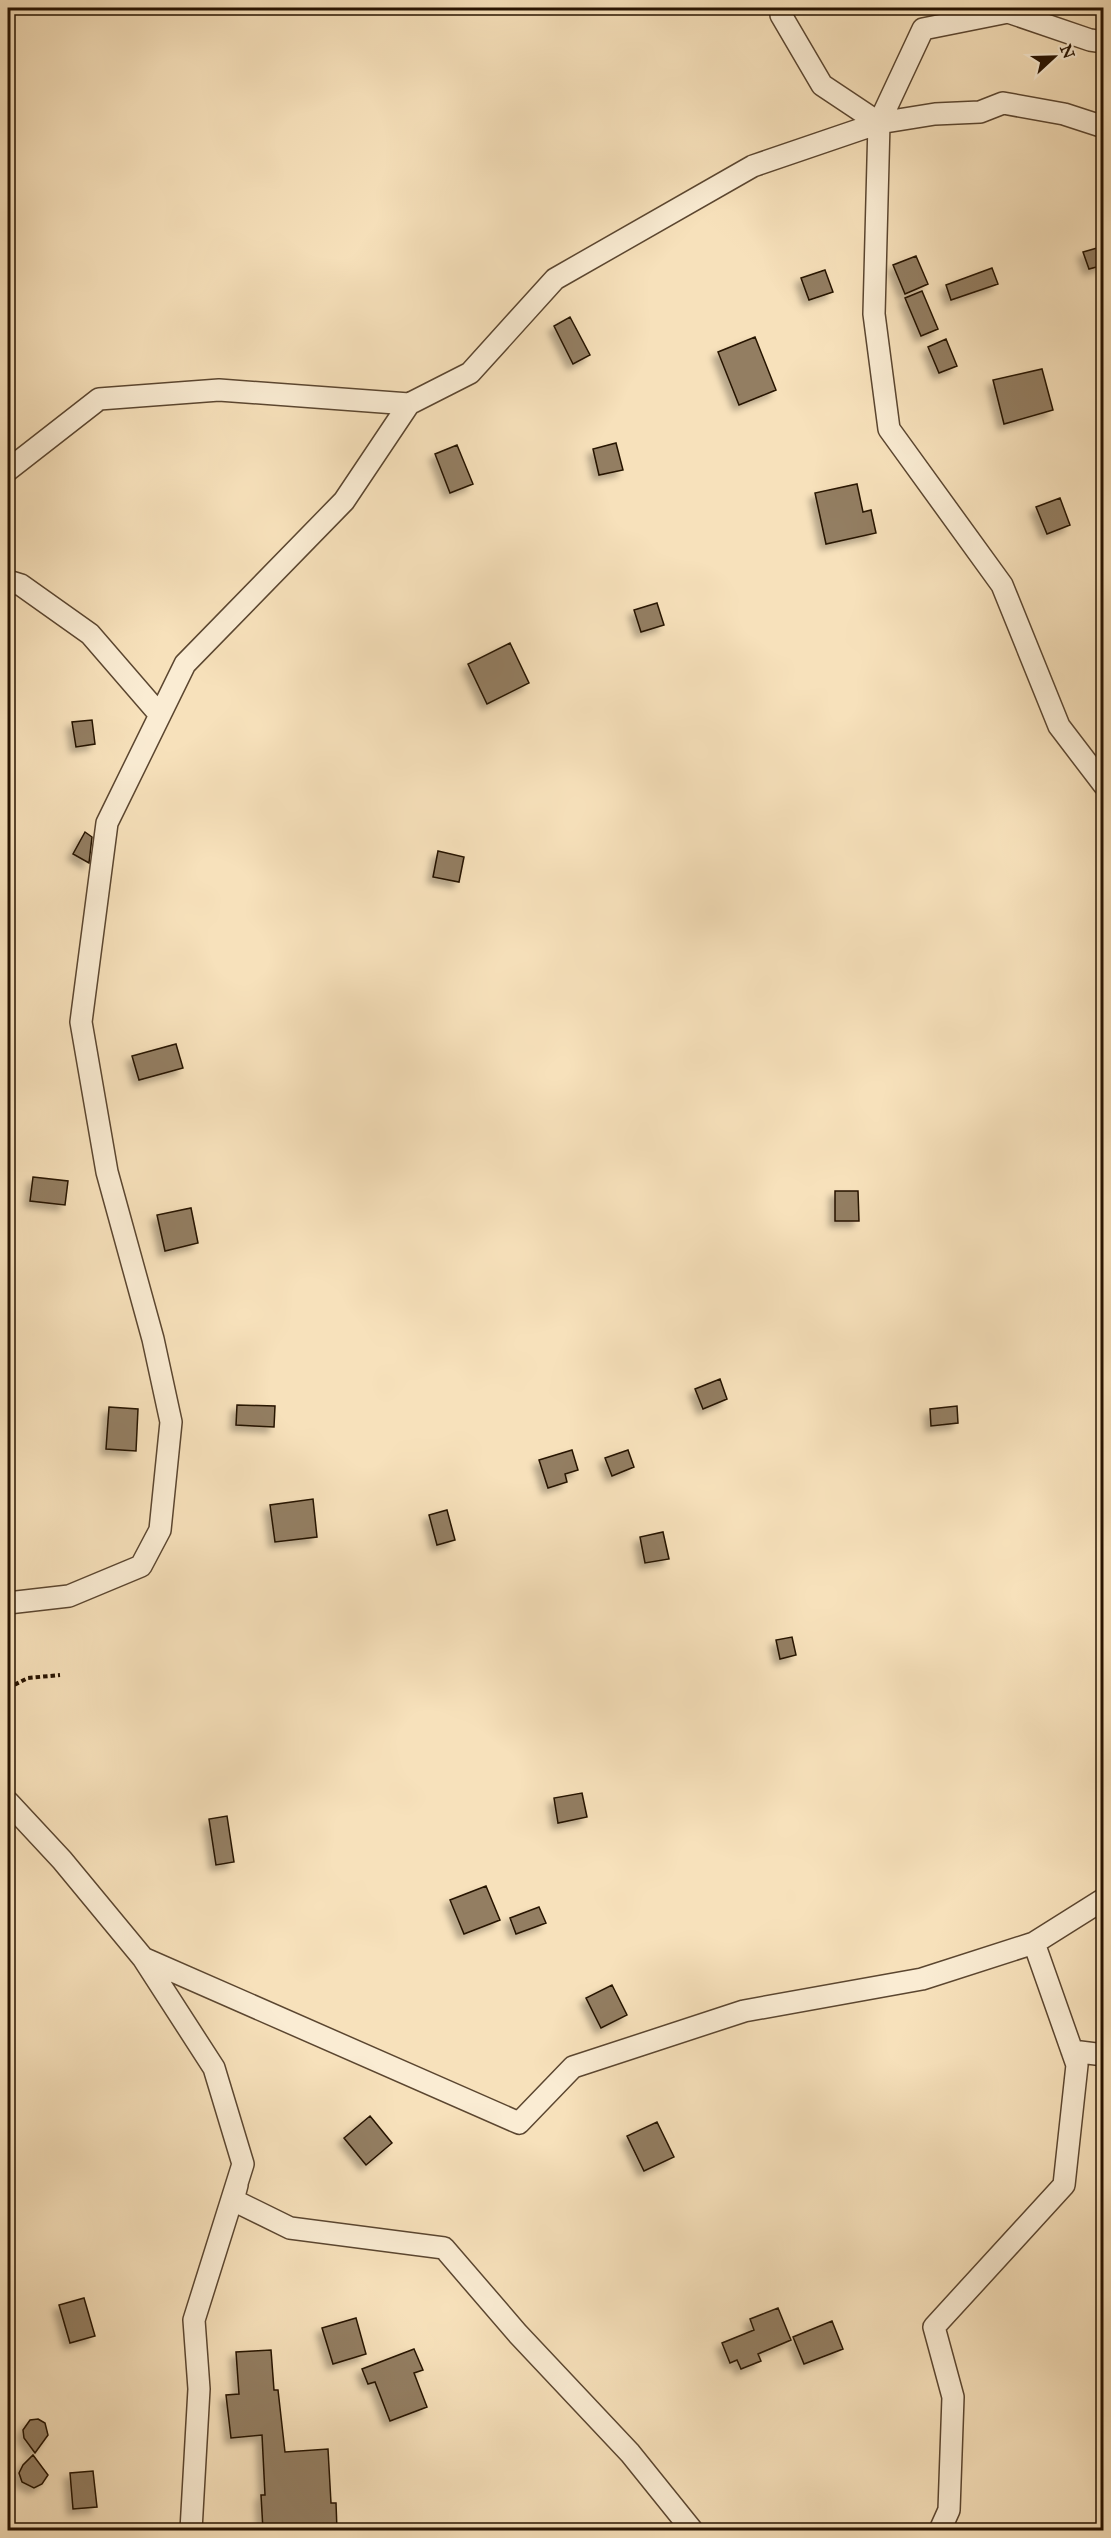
<svg xmlns="http://www.w3.org/2000/svg" width="1111" height="2538" font-family="'IM FELL Great Primer',serif">
<style>
.building{fill:#937e62;stroke:#271301;stroke-width:1.5;filter:url(#shadow)}
.lines{fill:none;stroke-linecap:round;stroke-linejoin:round}
.street-casing{stroke:#5b4630;stroke-width:24}
.path{stroke:#271301;stroke-width:4;stroke-dasharray:4.5 3;stroke-linecap:butt}
.street{stroke:#faecd3;stroke-width:21}
</style>
<defs>
<filter id="shadow"><feDropShadow dx="-5.5" dy="5.5" stdDeviation="3" flood-color="#0004"/></filter>
</defs>
<rect width="100%" height="100%" fill="#f7e1bb"/>
<filter id="stains"><feTurbulence type="fractalNoise" baseFrequency=".00333" numOctaves="4"/><feColorMatrix values="0 0 0 0 .2 0 0 0 0 .09 0 0 0 0 .02 0 0 0 .5 -.17"/></filter>
<radialGradient id="worn" r=".72"><stop offset=".6" stop-color="#630" stop-opacity="0"/><stop offset="1" stop-color="#630" stop-opacity=".3"/></radialGradient>
<path class="building" d="M1104,246v19l-15,4 -6,-17z
M916,256l12,28 -23,10 -12,-29z
M992,268l6,16 -47,16 -5,-15z
M825,270l8,22 -24,8 -8,-22z
M922,291l16,38 -17,7 -16,-38z
M570,317l20,38 -17,9 -19,-38z
M755,337l21,53 -37,15 -21,-53z
M946,339l11,27 -18,7 -11,-26z
M1042,369l11,41 -49,14 -11,-44z
M616,443l7,27 -24,5 -6,-26z
M457,445l16,39 -23,9 -15,-39z
M857,484l6,28 8,-2 5,23 -50,11 -11,-51z
M1060,498l10,27 -23,9 -11,-27z
M657,603l7,22 -23,7 -7,-22z
M510,643l19,40 -42,21 -19,-40z
M92,720l3,24 -19,3 -4,-25z
M85,832l7,5 -3,26 -16,-9z
M438,851l26,6 -5,25 -26,-5z
M176,1044l7,24 -44,12 -7,-24z
M33,1177l35,4 -3,24 -35,-4z
M835,1191h23l1,30h-24z
M191,1208l7,35 -33,8 -8,-36z
M720,1379l7,20 -24,10 -8,-20z
M237,1405l38,1 -1,21 -38,-2z
M957,1406l1,17 -27,3 -1,-17z
M109,1407l29,2 -2,42 -30,-2z
M572,1450l6,20 -13,4 2,8 -19,6 -9,-28z
M628,1450l6,17 -22,9 -7,-18z
M313,1499l4,38 -42,5 -5,-37z
M447,1510l8,30 -18,5 -8,-30z
M663,1532l6,27 -24,4 -5,-26z
M792,1637l4,18 -16,4 -4,-19z
M582,1793l5,24 -29,6 -4,-25z
M227,1816l7,46 -18,3 -7,-46z
M486,1886l14,34 -36,14 -14,-34z
M539,1907l7,16 -30,11 -6,-16z
M612,1985l15,30 -26,13 -15,-30z
M370,2116l22,27 -26,22 -22,-27z
M657,2122l17,35 -30,14 -17,-35z
M84,2298l11,38 -25,7 -11,-38z
M778,2308l13,32 -33,14 3,7 -20,8 -4,-9 -7,3 -8,-20 32,-13 -4,-11z
M356,2318l10,36 -33,10 -11,-36z
M832,2321l11,28 -39,15 -11,-27z
M414,2349l9,21 -9,3 13,34 -37,14 -15,-39 -7,2 -6,-15z
M271,2350l3,40h4l7,62 43,-3 3,54h5l1,27h-74l-2,-35h4l-3,-60 -31,3 -5,-43 13,-1 -3,-42z
M38,2419l7,4 3,12 -13,18 -11,-15 -1,-8 7,-10z
M33,2455l15,20 -6,9 -8,4 -12,-6 -3,-9 4,-8z
M93,2471l4,36 -24,2 -3,-36z"/>
<g class="lines">
<g class="street-casing">
<path id="street" d="M1104,42l-14,-2 -82,-28 -85,17 -44,94 -5,191 15,115 113,156 57,141 45,59
M879,123l56,-9 45,-2 23,-9 61,11 40,13
M8,470l91,-71 120,-9 190,14 61,-31 85,-94 198,-113 126,-43 -57,-38 -41,-70v-7
M8,581l13,4 69,49 70,81
M8,1603l61,-7 72,-30 19,-36 11,-108 -18,-83 -46,-167 -26,-150 26,-199 78,-159 159,-163 65,-97
M8,1802l54,58 81,98 71,110 29,96 -49,156 5,69 -8,141
M143,1958l376,165 54,-56 171,-56 178,-32 112,-36 70,-44
M1072,2051l32,4
M237,2185l-4,15 57,28 154,20 74,86 112,119 62,77
M940,2530l9,-20 4,-113 -19,-70 130,-142 13,-120 -43,-122"/>
</g>
<path class="path" d="M8,1688l20,-10 32,-3"/>
<use href="#street" class="street"/>
</g>
<rect width="1111" height="2538" fill="none" stroke="#f7e1bb" stroke-width="30"/>
<rect x="9" y="9" width="1093" height="2520" fill="none" stroke="#271301" stroke-width="3"/>
<rect x="15" y="15" width="1081" height="2508" fill="none" stroke="#271301" stroke-width="1.5"/>
<g transform="translate(1054 57) rotate(68)" stroke="#faecd3" stroke-width="4.5" paint-order="stroke">
<path d="M0-4.5L10 22L0 15L-10 22Z" fill="#271301"/>
<text y="-9" font-size="16" font-weight="bold" text-anchor="middle" fill="#271301">N</text>
</g>
<rect width="100%" height="100%" filter="url(#stains)"/>
<rect width="100%" height="100%" fill="url(#worn)"/>
</svg>
